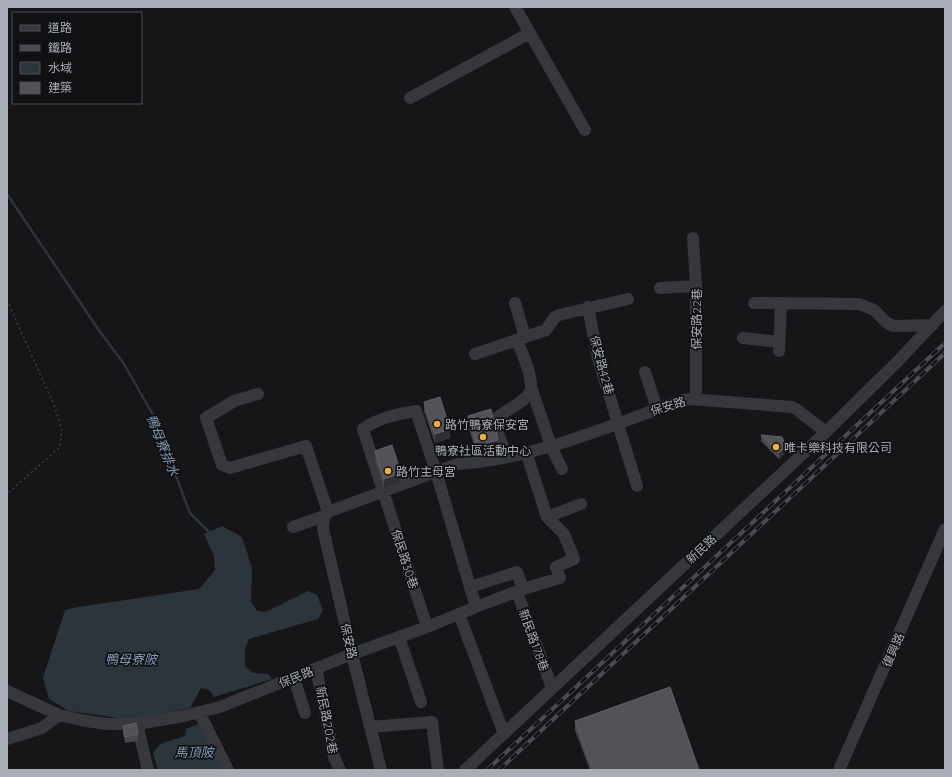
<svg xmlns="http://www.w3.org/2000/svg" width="952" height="777" font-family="Quicksand,'Noto Sans TC',sans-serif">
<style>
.water{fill:#2c353c}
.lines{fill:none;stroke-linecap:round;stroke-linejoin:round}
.stream{stroke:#2c353c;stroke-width:2.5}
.path{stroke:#3d3f44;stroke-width:1.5;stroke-dasharray:2 3;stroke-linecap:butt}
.minor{stroke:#37383d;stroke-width:12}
.rail-casing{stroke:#4a4c52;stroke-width:4}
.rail{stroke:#111113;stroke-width:2.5;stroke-dasharray:8;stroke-linecap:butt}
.wall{fill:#47494d}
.shaded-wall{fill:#2f3033}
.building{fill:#525359;stroke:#5f6168}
.poi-dot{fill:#f2b134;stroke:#111113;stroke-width:1.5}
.labels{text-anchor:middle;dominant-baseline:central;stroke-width:3.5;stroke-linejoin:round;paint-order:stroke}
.street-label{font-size:12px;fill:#a8adb8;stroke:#111113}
.poi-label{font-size:12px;fill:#a8adb8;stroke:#111113;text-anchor:start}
.water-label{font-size:13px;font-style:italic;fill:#7f9bb3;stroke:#111113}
</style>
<rect width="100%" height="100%" fill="#161618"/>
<path class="water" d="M222,526l20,11 10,31 -1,34 6,9 9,1 42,-21 9,4 6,15 -5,9 -69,20 -4,10v17l8,7 15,1 4,5 -58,18 -5,-7 -8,-2 -11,20 -57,12 -64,-9 -20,-12 -6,-21 22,-68 13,-3 121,-18 16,-19 -1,-14 -10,-22z
M200,723l24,47h-66l-5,-17 7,-9 25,-8 1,-7z"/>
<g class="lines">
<path class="stream" d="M7,194l91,135 26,35 29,51 37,98 21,21"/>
<path class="path" d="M7,300l47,105 8,25 -2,17 -53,47"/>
<path class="minor" d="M515,7l70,123
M410,98l120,-65
M693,238l3,48v113
M660,288l36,-2
M515,303l10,34
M754,303l105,1 15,6 12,12 7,4 40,-1
M588,307l10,51 39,128
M743,338l36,4
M779,351l2,-48
M475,354l71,-24 9,-13 4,-2 69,-16
M645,372l12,37
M531,387l20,59 11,23
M258,394l-24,7 -28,17 16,47 8,3 76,-22 22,66
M507,456c-3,-8 -12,-26 -11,-35 1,-9 34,-18 35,-33 1,-14 -9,-35 -14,-48
M547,517l34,-13
M293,527l31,-11
M470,587l47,-15 6,17
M517,592l35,96
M476,607l47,-18 37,-11 -4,-11 18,-8 -10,-25 -17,-17 -21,-65
M459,614l45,120
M399,637l22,65
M316,668l18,89 6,13
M294,678l11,35
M7,691l52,24 27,6 21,3h30l47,-8 36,-9 132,-53 75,-27 49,-20 -40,-135 -20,-61c-18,3 -38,7 -53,18l64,198
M199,712l29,58
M137,724l11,46
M370,727l62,-5 6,48
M7,739l35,-11 17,-13
M381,770l-29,-116 -29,-125c0,-7 0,-11 5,-17l129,-48c75,-4 155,-39 226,-64l7,-1 102,8 4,2 30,23
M465,770l361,-338 73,-72 46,-49
M839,770l106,-241"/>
<g class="rail-casing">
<path id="rail" d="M487,770l458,-427
M499,770l446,-417"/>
</g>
<use href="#rail" class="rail"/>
</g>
<path class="wall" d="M424,402l26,36 -15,5 -11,-32z
M468,416l30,33 -21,6 -9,-30z
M761,435l25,17 -7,7 -18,-18z
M375,451l26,31 -17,6 -9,-28z
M575,721l124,49h-109l-15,-40z
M123,726l15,8v7l-13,2 -2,-11z"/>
<path class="shaded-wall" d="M450,429v9l-15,5v-9z
M498,440v9l-21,6v-9z
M786,446v6l-7,7v-6z
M401,473v9l-17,6v-9z"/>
<path class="building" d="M440,397l10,32 -15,5 -11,-32z
M491,409l7,31 -21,6 -9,-30z
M761,435l21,2 4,9 -7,7z
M392,445l9,28 -17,6 -9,-28z
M670,687l29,83h-106l-18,-49z
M136,723l2,11 -13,3 -2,-11z"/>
<g class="poi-dot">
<circle cx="437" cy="424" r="4"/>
<circle cx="483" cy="437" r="4"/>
<circle cx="776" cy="447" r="4"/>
<circle cx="388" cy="471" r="4"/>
</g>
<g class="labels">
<g class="street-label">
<text transform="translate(696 319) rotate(-90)">保安路22巷</text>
<text transform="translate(602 365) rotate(75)">保安路42巷</text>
<text transform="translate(668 406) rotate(-17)">保安路</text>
<text transform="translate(701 549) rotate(-43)">新民路</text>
<text transform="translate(405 559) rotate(72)">保民路30巷</text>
<text transform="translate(534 640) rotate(70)">新民路178巷</text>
<text transform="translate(349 641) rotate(77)">保安路</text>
<text transform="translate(893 650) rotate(-66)">復興路</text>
<text transform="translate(296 677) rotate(-22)">保民路</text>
<text transform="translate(327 720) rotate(79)">新民路202巷</text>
</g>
<g class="poi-label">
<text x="445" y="424">路竹鴨寮保安宮</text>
<text x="784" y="447">唯卡樂科技有限公司</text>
<text x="483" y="450" text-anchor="middle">鴨寮社區活動中心</text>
<text x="396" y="471">路竹主母宮</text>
</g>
<g class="water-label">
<text transform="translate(163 445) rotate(68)">鴨母寮排水</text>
<text x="131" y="659">鴨母寮陂</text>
<text x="194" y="752">馬頂陂</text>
</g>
</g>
<rect width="952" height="777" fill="none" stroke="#a8adb8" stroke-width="16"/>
<rect x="12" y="12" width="130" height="92" fill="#111113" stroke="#4d4f55"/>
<rect x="20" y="25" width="20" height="6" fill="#37383d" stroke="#4d4f55"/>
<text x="48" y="32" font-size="12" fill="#a8adb8">道路</text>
<rect x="20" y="45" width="20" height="6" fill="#4a4c52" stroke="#4d4f55"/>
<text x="48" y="52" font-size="12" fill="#a8adb8">鐵路</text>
<rect x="20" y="62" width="20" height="12" fill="#2c353c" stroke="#4d4f55"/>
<text x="48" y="72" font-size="12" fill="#a8adb8">水域</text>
<rect x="20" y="82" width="20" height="12" fill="#525359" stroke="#4d4f55"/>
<text x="48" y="92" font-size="12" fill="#a8adb8">建築</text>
</svg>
